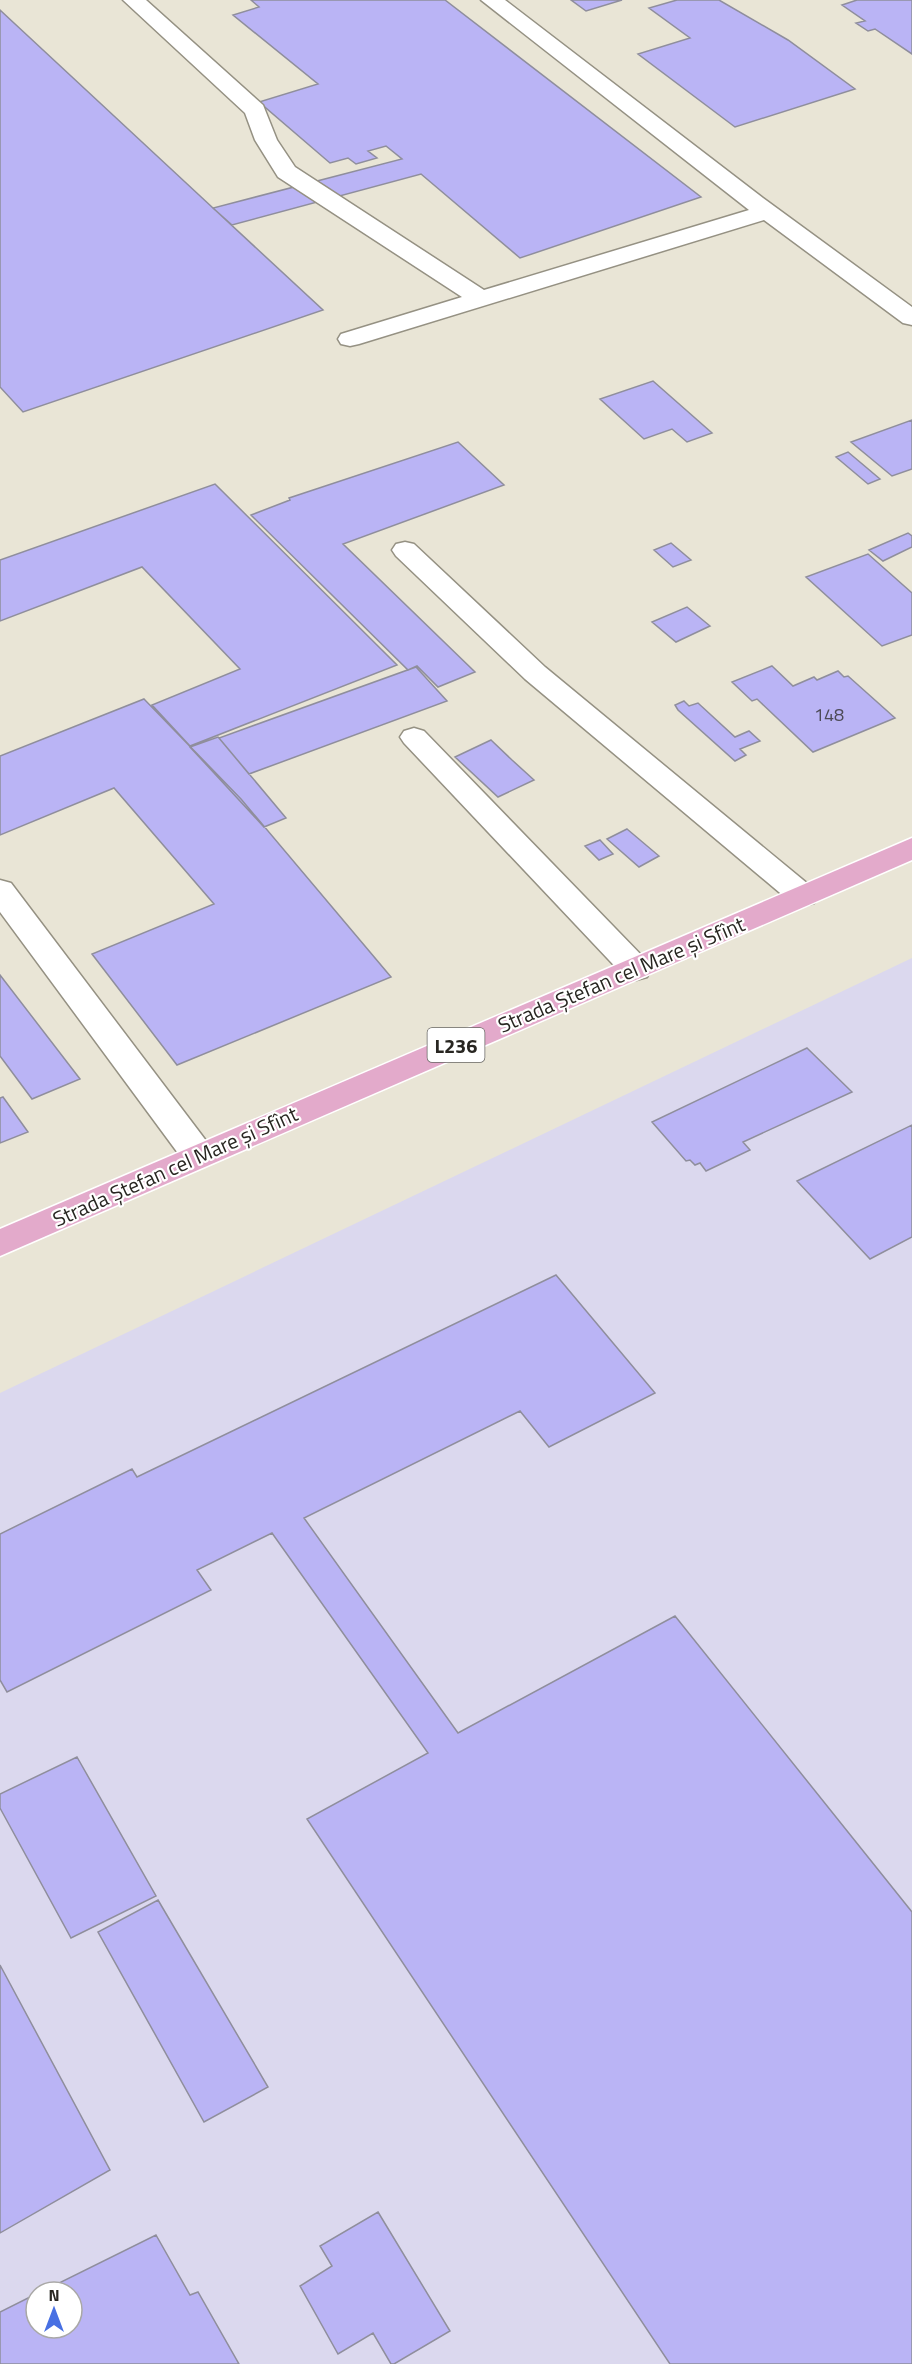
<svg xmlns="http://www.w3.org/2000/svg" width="912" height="2364" font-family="'Titillium Web',sans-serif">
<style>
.industrial{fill:#dbd8ee;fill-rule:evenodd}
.building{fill:#bab4f5;stroke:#8f8e9c;stroke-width:1.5}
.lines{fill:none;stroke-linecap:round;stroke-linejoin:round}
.minor-casing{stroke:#959183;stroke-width:3}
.major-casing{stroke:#fff;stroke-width:3}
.minor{fill:#fff;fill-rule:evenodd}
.major{fill:#e3aacb;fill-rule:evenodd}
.labels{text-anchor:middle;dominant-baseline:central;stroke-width:4.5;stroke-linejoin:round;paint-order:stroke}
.number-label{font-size:18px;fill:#4c4a56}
.shield{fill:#fff;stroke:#686764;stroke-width:1.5}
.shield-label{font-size:20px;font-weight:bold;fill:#282621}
.street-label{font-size:21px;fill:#282621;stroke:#fff}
</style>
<rect width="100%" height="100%" fill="#e9e5d6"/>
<path class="industrial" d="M912,958v1406h-912v-971zM36,2292h36v36h-36z"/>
<path class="building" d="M251,0h194l256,197 -181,61 -99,-84 -189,51 -19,-17 189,-49 -16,-13 -18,5 9,7 -21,6 -8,-6 -18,5 -71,-61 59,-18 -85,-69 26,-8z
M571,0h51l-36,11z
M677,0h42l69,40 67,49 -120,38 -97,-73 52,-16 -41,-30z
M857,0h55v54l-37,-25 -7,2 -12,-8 9,-2 -23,-16z
M0,10l213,198 110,102 -300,102 -23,-25z
M653,381l59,52 -25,9 -15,-13 -28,10 -44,-40z
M912,420v49l-20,7 -41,-34z
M458,442l46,43 -161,59 132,128 -37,15 -21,-21 -9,4 -157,-155 39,-15 -1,-2z
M848,452l32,27 -12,5 -32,-27z
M215,484l182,181 -207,81 -38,-41 88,-36 -98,-102 -142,54v-61z
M908,533l4,3v11l-29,14 -14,-11z
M671,543l20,17 -18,7 -19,-17z
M868,554l44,39v42l-30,11 -76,-69z
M687,607l23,19 -34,16 -24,-20z
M772,666l21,20 21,-9 3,3 21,-9 6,6 4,-1 47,42 -82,34 -56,-53 -5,2 -20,-19z
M416,667l31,34 -198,73 -30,-36z
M144,699l97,100 150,178 -214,88 -85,-111 122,-50 -100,-116 -114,47v-79z
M684,701l5,5 9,-3 37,34 14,-6 11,10 -20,8 6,6 -11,6 -57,-51 -3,-5z
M218,737l1,1 67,80 -22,9 -74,-80z
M491,740l21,20 22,20 -36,17 -43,-40z
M627,829l32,27 -20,11 -32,-28z
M600,840l13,14 -14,6 -14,-14z
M0,975l80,104 -48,20 -32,-43z
M807,1048l45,44 -109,50 7,8 -44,21 -6,-8 -5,2 -5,-5 -4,1 -34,-39z
M3,1097l25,35 -28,11v-45z
M912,1125v112l-42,22 -73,-78z
M556,1275l99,118 -106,54 -29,-36 -216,107 154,215 217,-117 237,296v452h-242l-363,-545 121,-66 -156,-220 -75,37 14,20 -204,102 -7,-12v-146l132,-65 5,8z
M77,1757l79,139 -85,42 -71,-130v-14z
M158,1900l110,187 -64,35 -106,-190z
M0,1965l110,205 -110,63z
M378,2212l72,119 -56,33h-3l-18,-31 -35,21 -38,-68 32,-20 -12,-20z
M156,2235l34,60 8,-3 41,72h-239v-52l36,-18v34h36v-36h-31z"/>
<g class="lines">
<g class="minor-casing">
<path id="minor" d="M123,0h23l117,105 14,35 18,27 189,123 265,-80 -268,-210h24l258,198 149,109v18l-9,-2 -139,-103 -405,124 -9,2 -9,-2 -3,-5 3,-5 121,-37 -184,-120 -23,-37 -10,-27z
M405,542l9,2 131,123 269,222 4,7 -4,7 -11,3 -11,-3 -267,-224 -129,-123 -4,-6 4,-6z
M414,728l10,3 223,230 4,8 -4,8 -11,3 -11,-3 -221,-234 -4,-6 4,-6z
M0,880l11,3 199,263 4,9 -4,9 -12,3 -12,-3 -186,-252z"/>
</g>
<g class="major-casing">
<path id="major" d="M912,838v22l-912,396v-27z"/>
</g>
<use href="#minor" class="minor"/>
<use href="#major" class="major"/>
</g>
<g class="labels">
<g class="number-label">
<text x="829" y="714">148</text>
</g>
<rect class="shield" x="427.5" y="1028" width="57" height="34" rx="4.5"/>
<g class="shield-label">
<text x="456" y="1045">L236</text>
</g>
<g class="street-label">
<text transform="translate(621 974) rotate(-23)">Strada Ștefan cel Mare și Sfînt</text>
<text transform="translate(175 1166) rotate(-24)">Strada Ștefan cel Mare și Sfînt</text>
</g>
</g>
<g transform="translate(54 2310)"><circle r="28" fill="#ffffff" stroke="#a9a8a6" stroke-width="1.5"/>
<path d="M0-4.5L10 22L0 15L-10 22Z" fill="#4870e3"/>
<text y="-9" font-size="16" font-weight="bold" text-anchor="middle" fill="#282621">N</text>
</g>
</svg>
